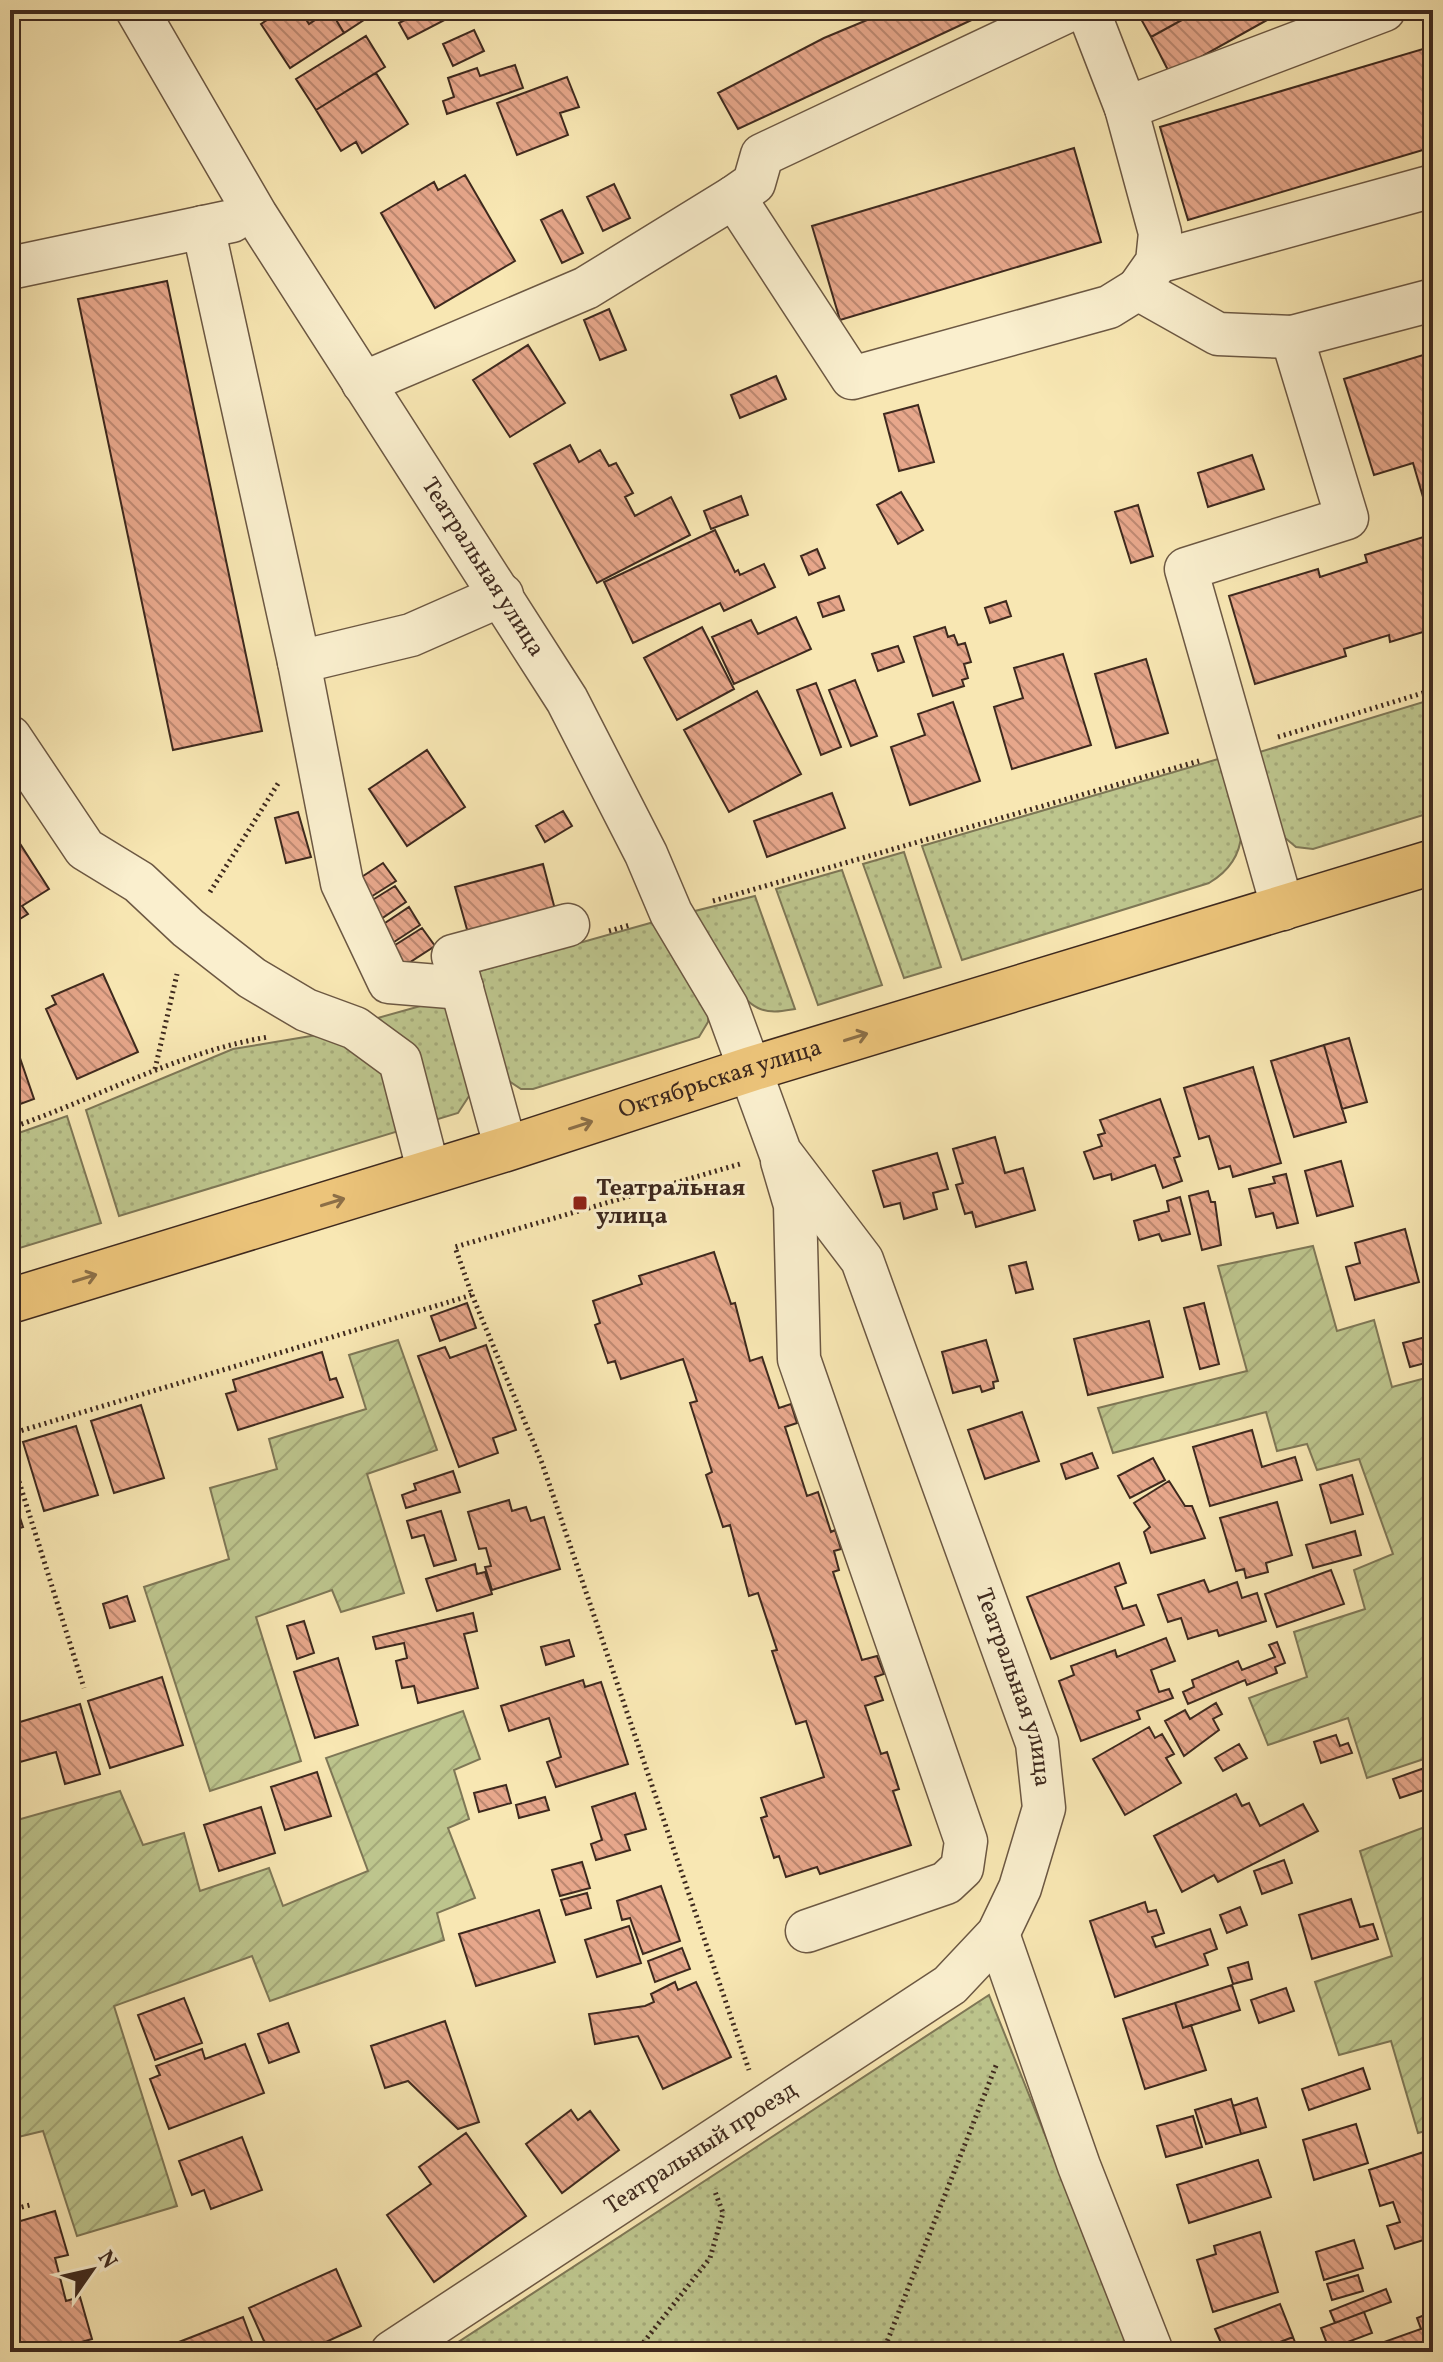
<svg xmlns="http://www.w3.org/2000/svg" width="1443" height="2362" font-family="Vollkorn,serif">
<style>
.grass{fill:url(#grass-dots);stroke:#7e7756;stroke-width:2}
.garden{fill:url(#garden-furrows);stroke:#7e7756;stroke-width:2}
.building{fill:url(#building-back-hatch);stroke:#3e291e;stroke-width:2}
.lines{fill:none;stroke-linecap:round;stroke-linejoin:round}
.minor-casing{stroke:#6c5843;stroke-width:45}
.major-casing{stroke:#3e291e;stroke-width:47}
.path{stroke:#3e291e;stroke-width:5;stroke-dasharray:2 4;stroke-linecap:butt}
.minor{stroke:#faefce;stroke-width:42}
.major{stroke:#ecc47a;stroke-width:44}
.oneway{stroke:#8c6f47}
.poi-dot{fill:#8f2418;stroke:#faefce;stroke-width:3}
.labels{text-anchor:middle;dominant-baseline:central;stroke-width:6;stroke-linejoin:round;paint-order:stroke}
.street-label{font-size:24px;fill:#3e291e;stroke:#faefce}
.poi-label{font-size:24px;font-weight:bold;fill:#3e291e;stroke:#faefce;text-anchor:start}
</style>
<defs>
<pattern id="grass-dots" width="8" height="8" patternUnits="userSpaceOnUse" patternTransform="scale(2)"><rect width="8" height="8" fill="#bdc58d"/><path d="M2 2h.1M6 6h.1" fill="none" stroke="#a4a979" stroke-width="1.8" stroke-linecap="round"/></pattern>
<pattern id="garden-furrows" width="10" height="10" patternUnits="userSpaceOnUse" patternTransform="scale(2)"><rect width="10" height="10" fill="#bdc58d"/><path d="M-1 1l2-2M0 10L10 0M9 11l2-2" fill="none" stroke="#a4a979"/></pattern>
<pattern id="building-back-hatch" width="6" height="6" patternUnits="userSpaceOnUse" patternTransform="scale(2)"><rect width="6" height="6" fill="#e7a78b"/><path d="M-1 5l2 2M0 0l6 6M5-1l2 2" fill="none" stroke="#bd8871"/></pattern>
</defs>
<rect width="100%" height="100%" fill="#f8e7b3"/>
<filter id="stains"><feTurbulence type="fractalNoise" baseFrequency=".0025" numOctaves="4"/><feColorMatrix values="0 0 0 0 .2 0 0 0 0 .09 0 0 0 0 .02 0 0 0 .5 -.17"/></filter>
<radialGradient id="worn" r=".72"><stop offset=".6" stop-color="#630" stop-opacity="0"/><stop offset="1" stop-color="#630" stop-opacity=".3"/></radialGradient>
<path class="grass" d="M1433,699v113l-120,37 -17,-2 -12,-10 -34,-82z
M1225,757c13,47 36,95 -16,126l-247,77 -40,-114z
M904,852l37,115 -37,11 -41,-114z
M842,870l40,115 -64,20 -42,-116z
M755,896l40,113c-12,2 -25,5 -37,-1 -25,-12 -55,-70 -71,-95z
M661,920l48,90 -1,12 -9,15 -166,52h-12l-12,-8 -33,-109z
M449,998l22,95 -13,20 -339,103 -33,-106 147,-61 84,-14z
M67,1116l34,107 -91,28v-115z
M989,1995l143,357h-689z"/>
<path class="garden" d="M1313,1246l24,85 37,-11 18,67 41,-11v380l-66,22 -19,-60 -80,27 -19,-47 58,-21 -13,-45 71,-23 -11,-39 39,-16 -34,-95 -42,11 -10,-26 -30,7 -11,-39 -153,41 -15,-45 149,-37 -29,-105z
M398,1340l39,110 -70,24 37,119 -63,19 -9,-22 -76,27 45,144 -91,30 -66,-204 85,-28 -19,-71 67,-19 -8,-30 97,-30 -17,-54z
M463,1711l17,48 -26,11 15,49 -21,9 27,70 -38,15 7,27 -174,61 -18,-45 -138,50 63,200 -100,30 -34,-105 -33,8v-317l110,-31 23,54 41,-12 16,58 69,-23 14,38 85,-35 -42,-113z
M1433,1824v305l-15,4 -27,-92 -52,14 -24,-73 77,-26 -32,-105z"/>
<path class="building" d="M282,10h18l9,14 21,-14 14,23 -54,35 -29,-44z
M300,10h79l-35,23 -14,-23 -21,14z
M424,10h37l1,1 -54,28 -9,-16z
M891,10h102l-255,119 -20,-36 106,-55z
M1136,10h64l-49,27z
M1200,10h85l-115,64 -19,-37z
M474,30l10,21 -31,15 -10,-22z
M366,36l19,31 -69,43 -20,-31z
M1433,46v101l-245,73 -28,-93z
M515,65l8,23 -76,26 -4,-13 11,-4 -6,-19 29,-10 3,8z
M376,73l32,51 -46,29 -6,-11 -15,9 -25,-41z
M567,77l12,30 -19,6 8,22 -51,20 -20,-52z
M1074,148l27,94 -261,78 -28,-94z
M465,175l50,86 -80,47 -54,-95 53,-31 4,8z
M614,184l16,34 -27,13 -16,-34z
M562,210l21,43 -21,10 -21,-43z
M167,281l95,450 -89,19 -95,-451z
M609,309l17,41 -26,10 -16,-40z
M528,345l37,58 -55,34 -37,-57z
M1433,352v179l-20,-68 -39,12 -30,-96z
M776,376l10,23 -46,19 -9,-23z
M918,405l16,57 -35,9 -15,-57z
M570,445l9,17 21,-12 9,16 7,-3 17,30 -8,4 10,19 36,-19 19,38 -93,48 -63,-119z
M1252,455l12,34 -56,18 -10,-34z
M901,492l22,38 -25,14 -21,-39z
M741,496l7,19 -37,14 -7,-18z
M1138,505l15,51 -22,7 -16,-51z
M715,530l20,42 3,-2 2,5 24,-11 11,23 -51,24 -4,-8 -87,40 -29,-61z
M1433,534v95l-43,13 -1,-7 -45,14 2,7 -91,28 -26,-88 89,-27 2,8 47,-15 -2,-7z
M817,549l8,19 -16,7 -8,-19z
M839,596l5,14 -21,7 -5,-14z
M1006,601l5,15 -21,7 -5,-15z
M796,617l15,32 -77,35 -22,-47 39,-17 7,14z
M702,627l32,62 -57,31 -33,-62z
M945,627l3,10 6,-2 4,10 7,-2 6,19 -7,2 4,14 -6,2 2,6 -31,10 -19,-59z
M898,646l6,16 -26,9 -6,-17z
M1063,654l28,91 -79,24 -18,-62 29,-9 -9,-30z
M1146,659l22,74 -52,15 -21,-74z
M855,680l22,56 -26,10 -22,-56z
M816,683l25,64 -20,8 -24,-65z
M757,691l44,83 -72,38 -45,-82z
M953,702l27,79 -70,24 -19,-58 34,-12 -7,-21z
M427,750l38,57 -58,39 -38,-57z
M832,793l13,35 -78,29 -13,-36z
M563,811l9,15 -27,16 -9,-16z
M298,812l13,45 -25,6 -11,-45z
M10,828l39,61 -27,17 6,8 -18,11z
M383,863l13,18 -30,19 -12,-18z
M543,864l14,53 -87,23 -15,-53z
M395,886l11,16 -28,19 -12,-17z
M409,907l11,18 -29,19 -12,-17z
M422,928l13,18 -31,20 -12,-19z
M103,974l35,78 -61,27 -31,-70 10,-5 -4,-8z
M1349,1038l18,64 -25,7 -18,-64z
M1324,1045l22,77 -52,15 -23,-76z
M20,1058l14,41 -22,8 -2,-45z
M1253,1067l28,96 -48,14 -3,-11 -11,3 -10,-33 -10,3 -15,-51z
M1160,1099l20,57 -6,2 8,23 -19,7 -8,-23 -43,15 -1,-6 -17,5 -10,-27 18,-6 -4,-11 7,-2 -5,-13z
M995,1137l10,36 18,-5 12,42 -59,17 -4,-15 -7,2 -9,-29 7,-2 -10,-34z
M937,1153l11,36 -15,4 4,16 -33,10 -4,-16 -16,4 -11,-36z
M1341,1161l12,45 -36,10 -12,-45z
M1286,1174l12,49 -21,5 -4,-15 -17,4 -7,-28 26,-6 -2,-6z
M1208,1191l3,11h4l6,43 -19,5 -13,-54z
M1180,1197l10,37 -28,7 -3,-7 -20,6 -5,-19 35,-10 -2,-10z
M1405,1229l14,53 -64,18 -9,-33 14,-4 -5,-20z
M714,1252l17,52 4,-1 15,58 12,-4 17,51 12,-4 6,19 -12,4 22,69 11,-4 13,40 4,-2 6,19 -7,2 5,19 -6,2 29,88 15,-4 7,18 -9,3 8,23 -18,6 16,48 6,-2 12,37 -6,2 18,54 -91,29 -3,-7 -31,10 -7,-21 -5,2 -13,-40 6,-2 -6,-18 63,-21 -18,-56 -10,3 -24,-73 5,-1 -19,-57 -9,3 -19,-71 -7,2 -17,-52 6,-3 -22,-69 7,-2 -14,-42 -62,20 -6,-18 -7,2 -13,-38 5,-2 -7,-22 49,-17 -3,-8z
M1026,1262l7,27 -17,4 -7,-27z
M467,1303l9,25 -36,13 -9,-25z
M1204,1303l15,61 -19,5 -16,-61z
M1149,1321l14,56 -75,18 -14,-56z
M1433,1335v26l-23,6 -7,-24z
M986,1340l12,41 -5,1 1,6 -12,4 -2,-6 -27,7 -11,-41z
M486,1345l30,85 -23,8 5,15 -39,14 -41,-111 27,-9 5,11z
M322,1352l8,28 6,-2 7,19 -105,33 -12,-36 10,-3 -3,-11z
M141,1405l23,73 -50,15 -23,-72z
M1022,1412l17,49 -54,18 -17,-49z
M76,1426l22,69 -54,16 -21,-69z
M1252,1430l10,37 33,-10 7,23 -92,26 -17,-59z
M1092,1453l6,15 -32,11 -5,-15z
M1153,1458l12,22 -35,18 -12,-22z
M453,1471l7,21 -54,16 -4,-13 14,-5 -2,-6z
M1352,1475l11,39 -32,9 -11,-38z
M1169,1481l16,25h7l13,32 -54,15 -7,-21 6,-5 -16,-24z
M10,1487l13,40 -13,4z
M509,1500l3,11 14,-4 5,14 13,-4 16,52 -68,21 -7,-23 6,-1 -5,-18 -7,1 -11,-37z
M1277,1502l15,53 -26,8 2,9 -22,6 -2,-9 -8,2 -16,-53z
M441,1511l15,49 -22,6 -10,-31 -12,3 -5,-17z
M1355,1531l6,24 -48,13 -7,-23z
M1119,1563l7,20 -11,4 8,22 13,-4 8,20 -93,34 -24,-62z
M475,1564l2,10 8,-2 7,22 -55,17 -11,-32z
M1331,1570l13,34 -67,23 -12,-33z
M1204,1580l5,12 28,-10 5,16 15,-5 9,28 -47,15 -2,-6 -29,9 -7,-21 -13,4 -10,-27z
M127,1596l8,25 -25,7 -7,-24z
M473,1613l4,18 -13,3 14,54 -60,15 -4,-17 -12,2 -6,-27 11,-3 -3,-15 -28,6 -3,-12z
M304,1621l10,32 -17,6 -10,-33z
M1166,1638l9,23 -24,9 8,22 10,-3 4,9 -36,13 3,8 -59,22 -22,-60 15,-6 -3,-9 44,-16 2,7z
M569,1640l5,16 -28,9 -5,-18z
M1277,1642l8,21 -10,4 2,6 -30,12 -2,-5 -57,24 -5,-12 11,-5 -2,-7 46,-19 4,9 33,-13 -6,-12z
M338,1658l20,67 -43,13 -21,-66z
M162,1677l21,68 -73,23 -22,-67z
M583,1680l2,7 16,-5 27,82 -72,23 -9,-25 14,-5 -12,-39 -40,13 -8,-25z
M1216,1703l6,11 -9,5 6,11 -35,26 -19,-35 20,-11 5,9z
M80,1704l20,70 -35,10 -9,-32 -36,10 -10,-37z
M1149,1727l6,11 7,-4 12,20 -8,4 15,25 -56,32 -32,-56z
M1336,1735l4,11 8,-3 4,10 -31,10 -7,-21z
M1239,1744l8,14 -24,13 -8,-13z
M10,1756l6,22 -6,1z
M1433,1765v22l-33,11 -7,-19z
M317,1772l14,44 -46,14 -14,-43z
M506,1785l5,18 -32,9 -5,-19z
M635,1793l11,36 -21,6 5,15 -34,10 -5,-16 11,-4 -10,-33z
M1236,1794l6,12 7,-3 11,23 43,-22 15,27 -100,51 -4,-7 -32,17 -28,-56z
M545,1797l4,13 -30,8 -3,-13z
M261,1807l14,46 -56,18 -15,-46z
M1284,1860l8,23 -30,11 -8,-23z
M582,1862l8,26 -30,8 -8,-26z
M661,1886l19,55 -37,13 -13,-36 -8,2 -5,-19z
M587,1893l4,15 -25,7 -5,-15z
M1351,1899l9,28 13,-3 5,15 -66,20 -13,-44z
M1145,1902l3,10 8,-2 8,23 -12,4 4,10 54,-18 7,20 -13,5 4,11 -93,32 -25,-76z
M1240,1907l7,18 -20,8 -7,-18z
M539,1910l16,52 -79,24 -17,-52z
M629,1926l12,37 -44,14 -12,-37z
M682,1948l8,21 -35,13 -7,-21z
M1248,1962l4,17 -19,5 -5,-16z
M675,1982l3,8 18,-8 35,75 -68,32 -25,-53 -43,8 -6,-30 56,-8 9,-4 -3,-8z
M1232,1985l8,25 -57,18 -8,-25z
M1286,1988l8,23 -35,12 -8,-23z
M184,1998l18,45 -47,17 -17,-45z
M1175,2003l8,25 8,-3 15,45 -61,19 -22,-70z
M445,2021l34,101 -21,7 -50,-48 -23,7 -14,-42z
M288,2023l11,29 -30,11 -11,-29z
M245,2044l19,49 -95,36 -19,-50 10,-4 -4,-9 46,-17 3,10z
M1363,2068l7,21 -61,21 -7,-21z
M1257,2098l9,29 -25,7 -8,-28z
M1231,2099l10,35 -35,10 -11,-34z
M571,2110l7,10 12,-9 29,39 -57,43 -36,-49z
M1193,2116l9,31 -36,10 -9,-31z
M1356,2124l12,39 -54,17 -11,-40z
M466,2133l60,83 -92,66 -47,-67 44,-31 -12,-17z
M242,2137l20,53 -51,19 -7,-19 -12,5 -13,-34z
M1433,2149v88l-38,12 -8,-23 13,-4 -7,-20 -13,4 -11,-36z
M1258,2160l13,37 -82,26 -12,-38z
M55,2211l13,44 -13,3 11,43 14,-4 12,42 -46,13h-33l-3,-128z
M1260,2232l18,60 -65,20 -16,-52 19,-6 -2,-8z
M1354,2240l9,28 -39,12 -8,-28z
M336,2269l25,57 -57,26h-35l-20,-44z
M1358,2275l5,16 -31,9 -5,-16z
M1386,2289l5,13 -56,21 -5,-12z
M1280,2304l13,33 -39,15h-29l-10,-23z
M1364,2312l8,21 -43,16 -8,-21z
M1427,2314l6,10v28h-49l-3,-9 40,-14 -4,-11z
M243,2317l13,35h-75l-2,-10z
M1293,2337l5,13 16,-6 3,8h-63z"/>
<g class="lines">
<g class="minor-casing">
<g id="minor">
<path id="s1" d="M137,10l119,205 311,485 79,154 25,59 56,94 53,145 82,108 175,483 7,65 -24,80 -22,46 -48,51 -558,367"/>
<path d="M1088,10l38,98 34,125 -3,29 -19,27 80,45 74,3"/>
<path d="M1126,108l258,-98"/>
<path d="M734,197l20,-14 8,-28 308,-145"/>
<path d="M203,227l96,435 43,221 47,99 73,6"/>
<path d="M1157,262l276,-76"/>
<path d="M10,268l222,-47"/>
<path d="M363,383l223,-95 148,-91 118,181 257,-71 29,-18"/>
<path d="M299,662l112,-27 91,-40"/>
<path d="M10,737l75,112 54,33 49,46 64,50 54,32 49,18 45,33 29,112"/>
<path d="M1283,909l-97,-340 161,-51 -55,-181 141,-37"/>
<path d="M506,1149l-53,-193 115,-31"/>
<path d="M782,1161l13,44 4,154 167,482 -4,27 -16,15 -139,48"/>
<path d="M998,1934l81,232 73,186"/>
</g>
</g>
<g class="major-casing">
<g id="major">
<path id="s2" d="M10,1301l496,-152 245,-80 682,-207"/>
</g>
</g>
<path class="path" d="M1278,737l155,-47
M210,892l69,-110
M713,901l486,-140
M609,931l21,-6
M155,1069l22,-95
M10,1128c86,-29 168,-76 258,-91
M472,1295l70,168 207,607
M10,1434l462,-139 -17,-48 285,-83
M10,1453l74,235
M10,2210l20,-5
M636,2352l74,-94 13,-45 -9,-24
M883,2352l114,-289
M1092,2352l14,-6"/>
<use href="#minor" class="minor"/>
<use href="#major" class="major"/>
</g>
<defs><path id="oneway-shaft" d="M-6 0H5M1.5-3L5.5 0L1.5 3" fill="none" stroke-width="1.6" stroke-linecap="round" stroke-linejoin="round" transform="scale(2)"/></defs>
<g class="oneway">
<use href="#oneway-shaft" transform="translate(856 1037) rotate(-17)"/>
<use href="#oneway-shaft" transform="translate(581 1125) rotate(-18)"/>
<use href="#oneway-shaft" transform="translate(333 1202) rotate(-17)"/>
<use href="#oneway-shaft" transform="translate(85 1278) rotate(-17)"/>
</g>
<rect class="poi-dot" x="572" y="1195" width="16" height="16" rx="4"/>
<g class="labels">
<g class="street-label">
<text stroke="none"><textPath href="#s1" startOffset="656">Театральная улица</textPath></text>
<text stroke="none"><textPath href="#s2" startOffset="744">Октябрьская улица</textPath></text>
<text stroke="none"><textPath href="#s1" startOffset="1904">Театральная улица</textPath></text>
<text transform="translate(701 2149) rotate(-33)">Театральный проезд</text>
</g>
<g class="poi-label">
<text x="596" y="1189">Театральная<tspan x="596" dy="28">улица</tspan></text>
</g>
</g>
<rect width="1443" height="2362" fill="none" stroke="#f8e7b3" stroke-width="40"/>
<rect x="12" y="12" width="1419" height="2338" fill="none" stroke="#3e291e" stroke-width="4"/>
<rect x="20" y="20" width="1403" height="2322" fill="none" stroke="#3e291e" stroke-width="2"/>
<g transform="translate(92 2270) rotate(56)" stroke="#faefce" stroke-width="6" paint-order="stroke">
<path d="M0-6L14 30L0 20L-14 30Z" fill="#3e291e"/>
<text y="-12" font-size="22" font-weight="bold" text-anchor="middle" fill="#3e291e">N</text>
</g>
<rect width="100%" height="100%" filter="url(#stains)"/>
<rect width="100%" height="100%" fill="url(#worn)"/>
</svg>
